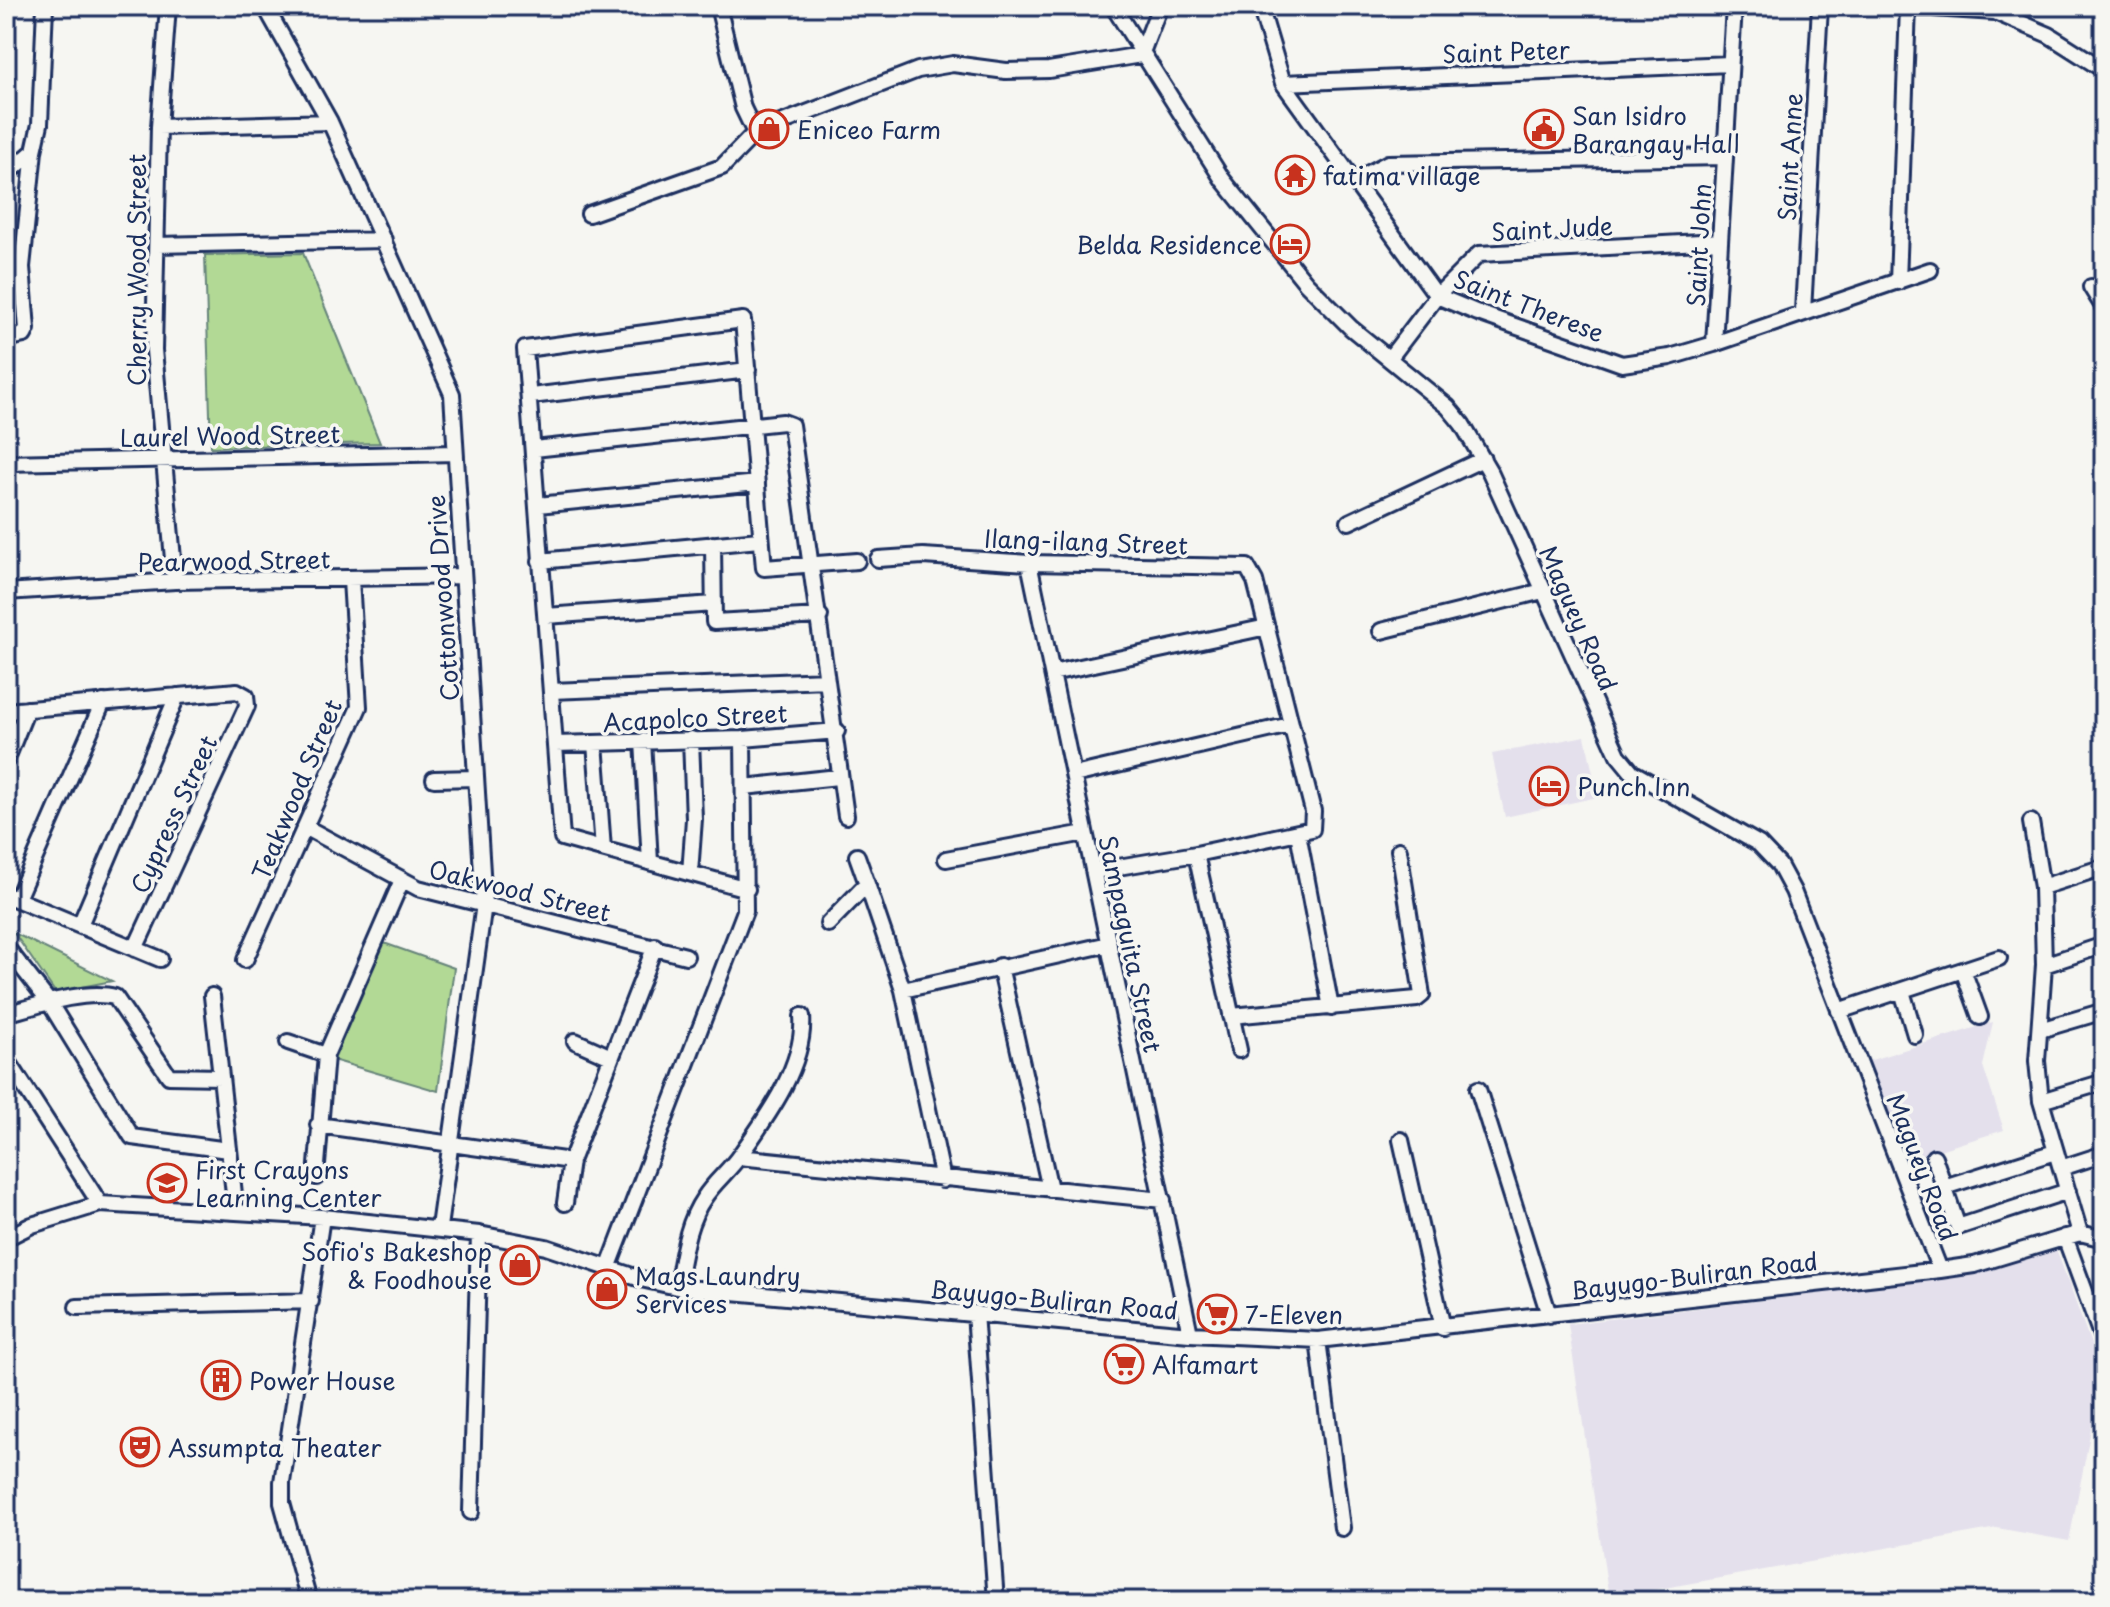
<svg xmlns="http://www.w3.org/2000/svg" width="2110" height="1607" font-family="'Playpen Sans',sans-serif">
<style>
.built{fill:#e4e0ec}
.green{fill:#b2d995;stroke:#66847a;stroke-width:2}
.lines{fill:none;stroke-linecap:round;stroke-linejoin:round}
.minor-casing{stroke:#1b2f5e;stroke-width:20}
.minor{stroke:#f6f6f2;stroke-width:14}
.labels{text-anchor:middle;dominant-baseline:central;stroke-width:7;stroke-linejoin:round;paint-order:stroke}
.street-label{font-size:24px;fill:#1b2f5e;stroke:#f6f6f2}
.poi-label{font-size:24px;fill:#1b2f5e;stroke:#f6f6f2;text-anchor:start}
</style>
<rect width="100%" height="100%" fill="#f6f6f2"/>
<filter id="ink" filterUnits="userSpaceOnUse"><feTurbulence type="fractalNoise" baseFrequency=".0125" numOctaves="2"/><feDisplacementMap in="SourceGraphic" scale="16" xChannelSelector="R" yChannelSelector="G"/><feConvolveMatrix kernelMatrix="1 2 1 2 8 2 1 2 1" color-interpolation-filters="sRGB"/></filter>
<g filter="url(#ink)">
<path class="built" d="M1585,736l13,61 -93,20 -13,-63z
M1993,1022l-10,44 21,64 -100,31 -39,-99z
M2056,1249l46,125 -33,167 -72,-13 -388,70 -41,-274 400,-49z"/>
<path class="green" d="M303,253l77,190 -169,4 -6,-192z
M14,933l98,48 -57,11z
M381,942l73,26 -16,123 -105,-31z"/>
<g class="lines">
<g class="minor-casing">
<path id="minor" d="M168,6l-9,121 -5,223 21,231
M265,6l65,116 122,272 32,510 -45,323
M718,6l25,102 12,25 163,-63 35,-6 53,7 43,-1 92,-15 19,-49
M1113,6l110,174 83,103 45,45 97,79 14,17 28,48 128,283 14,17 127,72 20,21 14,26 147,379
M1260,6l23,77 154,213 41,17 144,51 48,-7 44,-13 216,-74
M1901,6l94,6 54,23 55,35
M1283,83l447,-19
M159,127l171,-5
M6,175l28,-24 6,-27 5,-118
M1354,181l34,-18 337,-6
M589,214l133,-47 33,-34
M157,245l227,-5
M1898,282l10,-275
M2091,287l13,21
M1803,311l17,-305
M6,339l18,-4 3,-6 -5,-62 12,-116
M1714,344l20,-338
M1389,359l48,-63 42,-42 240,-13
M531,396l217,-26
M534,449l249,-27 8,3 55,391
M6,463l449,-10
M538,505l219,-22
M1349,522l134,-63
M713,544l1,78 106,-6
M878,559l45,-3 106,7 218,4 8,14 58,230 -1,18 -116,25 -102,17
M540,561l219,-21
M1029,563l161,771
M6,592l169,-11 288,-5
M546,616l168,-12
M1381,631l162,-40
M1052,673l215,-46
M551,691l276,-11
M6,711l231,-20 9,5 1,10 -112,243
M643,741l7,121
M595,743l8,106
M555,744l188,-5 94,-8
M6,761l21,-52
M1074,775l216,-50
M434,779l42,-1
M744,787l94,-10
M2031,822l11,65 2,78 -7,96 4,40 39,132
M307,828l111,60 268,68
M1298,833l33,175
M1196,854l43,196
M857,856l10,28
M946,859l139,-26
M690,873l4,-54 -3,-80
M2042,887l62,-20
M747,889l-185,-51 -37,-489 218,-29 21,248 93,-7
M6,895l154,64
M17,899l86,-197
M828,924l39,-40 36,106 40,190
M80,925l97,-229
M6,947l43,55 83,135 96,13
M245,960l114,-253 -8,-127
M2044,965l60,-20
M1000,966l50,223
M1963,970l17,47
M903,990l206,-46
M1902,991l13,44
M212,996l24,216
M1839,1011l160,-53
M6,1014c29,-8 80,-25 109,-17l54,79 52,1
M1231,1016l186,-17 5,-4 -23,-145
M2040,1030l64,-19
M575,1041l36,16
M288,1042l38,13
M6,1058l94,146
M1478,1089l71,226
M2041,1101l63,-19
M318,1125l253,36
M1401,1140l42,188
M739,1157l424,43
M1934,1157l24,70 110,-36
M2061,1168l43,-14
M316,1177l10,-122 76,-175
M1944,1187l111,-35
M565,1203l6,-42 84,-215
M2065,1237l39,106
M6,1238l26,-13 68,-21 222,13 157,17 67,13 95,32 36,8 513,47 128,6 622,-70 34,-5 106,-32 24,6
M609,1266l136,-355 -2,-172
M677,1287c6,-31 9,-63 27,-89 10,-16 26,-28 36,-43 27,-38 66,-91 62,-139
M77,1307l234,-6
M975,1313l21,288
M1318,1340l24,188
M471,1512l8,-278
M309,1601l-27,-98v-21l40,-265"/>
</g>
<use href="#minor" class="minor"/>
</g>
</g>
<defs>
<g id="shop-ring" transform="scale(2)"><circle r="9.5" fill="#f6f6f2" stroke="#c8321e" stroke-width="1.5"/><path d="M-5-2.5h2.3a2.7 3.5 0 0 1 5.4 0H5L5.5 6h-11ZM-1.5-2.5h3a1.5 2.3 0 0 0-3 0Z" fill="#c8321e"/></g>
<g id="civic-ring" transform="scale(2)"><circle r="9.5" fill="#f6f6f2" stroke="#c8321e" stroke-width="1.5"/><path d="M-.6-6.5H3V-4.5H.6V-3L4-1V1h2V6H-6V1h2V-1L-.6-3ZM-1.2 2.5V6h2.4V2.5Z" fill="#c8321e"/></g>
<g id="temple-ring" transform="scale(2)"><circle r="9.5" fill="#f6f6f2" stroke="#c8321e" stroke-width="1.5"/><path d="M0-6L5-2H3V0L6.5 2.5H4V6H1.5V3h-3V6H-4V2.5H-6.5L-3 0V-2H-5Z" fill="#c8321e"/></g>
<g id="hotel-ring" transform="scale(2)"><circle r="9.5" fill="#f6f6f2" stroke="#c8321e" stroke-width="1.5"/><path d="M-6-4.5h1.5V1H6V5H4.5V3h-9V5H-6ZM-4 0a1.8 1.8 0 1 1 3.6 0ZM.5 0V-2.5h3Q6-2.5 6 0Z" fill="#c8321e"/></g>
<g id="school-ring" transform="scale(2)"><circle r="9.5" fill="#f6f6f2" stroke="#c8321e" stroke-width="1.5"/><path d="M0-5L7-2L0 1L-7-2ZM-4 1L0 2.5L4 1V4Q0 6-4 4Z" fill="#c8321e"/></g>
<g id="supermarket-ring" transform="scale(2)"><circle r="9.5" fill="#f6f6f2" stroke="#c8321e" stroke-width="1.5"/><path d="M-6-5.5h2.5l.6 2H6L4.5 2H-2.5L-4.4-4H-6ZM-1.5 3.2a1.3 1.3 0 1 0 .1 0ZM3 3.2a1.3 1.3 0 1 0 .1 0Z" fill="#c8321e"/></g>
<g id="building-ring" transform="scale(2)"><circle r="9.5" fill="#f6f6f2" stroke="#c8321e" stroke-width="1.5"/><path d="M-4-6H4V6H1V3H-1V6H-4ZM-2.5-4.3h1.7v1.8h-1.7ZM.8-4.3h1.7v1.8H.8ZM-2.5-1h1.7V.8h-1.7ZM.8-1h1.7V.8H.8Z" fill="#c8321e"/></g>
<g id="theatre-ring" transform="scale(2)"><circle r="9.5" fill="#f6f6f2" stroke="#c8321e" stroke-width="1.5"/><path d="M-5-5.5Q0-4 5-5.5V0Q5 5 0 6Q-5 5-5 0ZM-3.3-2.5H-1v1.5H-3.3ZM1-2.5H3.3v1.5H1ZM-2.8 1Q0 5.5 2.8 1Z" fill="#c8321e"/></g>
</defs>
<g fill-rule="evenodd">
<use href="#shop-ring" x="769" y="129"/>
<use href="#civic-ring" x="1544" y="129"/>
<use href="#temple-ring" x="1295" y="175"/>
<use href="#hotel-ring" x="1290" y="244"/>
<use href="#hotel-ring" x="1549" y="786"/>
<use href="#school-ring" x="167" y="1183"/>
<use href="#shop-ring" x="520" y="1265"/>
<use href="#shop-ring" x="607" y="1289"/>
<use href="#supermarket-ring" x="1217" y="1314"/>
<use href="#supermarket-ring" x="1124" y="1364"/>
<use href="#building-ring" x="221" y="1380"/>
<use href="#theatre-ring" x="140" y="1447"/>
</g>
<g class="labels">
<g class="street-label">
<text transform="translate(1506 51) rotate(-2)">Saint Peter</text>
<text transform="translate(1789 157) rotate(-87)">Saint Anne</text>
<text transform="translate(1552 228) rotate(-3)">Saint Jude</text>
<text transform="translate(1698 245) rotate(-87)">Saint John</text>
<text transform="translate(136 270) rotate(-90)">Cherry Wood Street</text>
<text transform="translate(1529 305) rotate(21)">Saint Therese</text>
<text transform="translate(230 435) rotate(-1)">Laurel Wood Street</text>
<text transform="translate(1086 541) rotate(2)">Ilang-ilang Street</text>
<text transform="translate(234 560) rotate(-1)">Pearwood Street</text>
<text transform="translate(442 598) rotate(-94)">Cottonwood Drive</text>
<text transform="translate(1579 618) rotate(66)">Maguey Road</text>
<text transform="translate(695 717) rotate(-3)">Acapolco Street</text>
<text transform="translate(296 789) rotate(-67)">Teakwood Street</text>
<text transform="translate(173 814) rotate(-65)">Cypress Street</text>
<text transform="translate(520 890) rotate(14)">Oakwood Street</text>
<text transform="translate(1131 944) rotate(78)">Sampaguita Street</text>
<text transform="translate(1923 1167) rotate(69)">Maguey Road</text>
<text transform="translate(1694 1275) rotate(-7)">Bayugo-Buliran Road</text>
<text transform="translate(1054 1299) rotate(5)">Bayugo-Buliran Road</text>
</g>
<g class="poi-label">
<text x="1572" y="115">San Isidro<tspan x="1572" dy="28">Barangay Hall</tspan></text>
<text x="797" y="129">Eniceo Farm</text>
<text x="1323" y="175">fatima village</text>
<text x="1262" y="244" text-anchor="end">Belda Residence</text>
<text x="1577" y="786">Punch Inn</text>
<text x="195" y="1169">First Crayons<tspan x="195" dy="28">Learning Center</tspan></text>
<text x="492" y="1251" text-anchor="end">Sofio's Bakeshop<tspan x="492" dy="28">&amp; Foodhouse</tspan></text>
<text x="635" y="1275">Mags Laundry<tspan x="635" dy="28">Services</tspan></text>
<text x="1245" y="1314">7-Eleven</text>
<text x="1152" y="1364">Alfamart</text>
<text x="249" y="1380">Power House</text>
<text x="168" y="1447">Assumpta Theater</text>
</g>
</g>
<rect width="2110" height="1607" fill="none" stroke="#f6f6f2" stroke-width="32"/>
<rect x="16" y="16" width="2078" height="1575" fill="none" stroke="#1b2f5e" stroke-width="3" filter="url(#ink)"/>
</svg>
